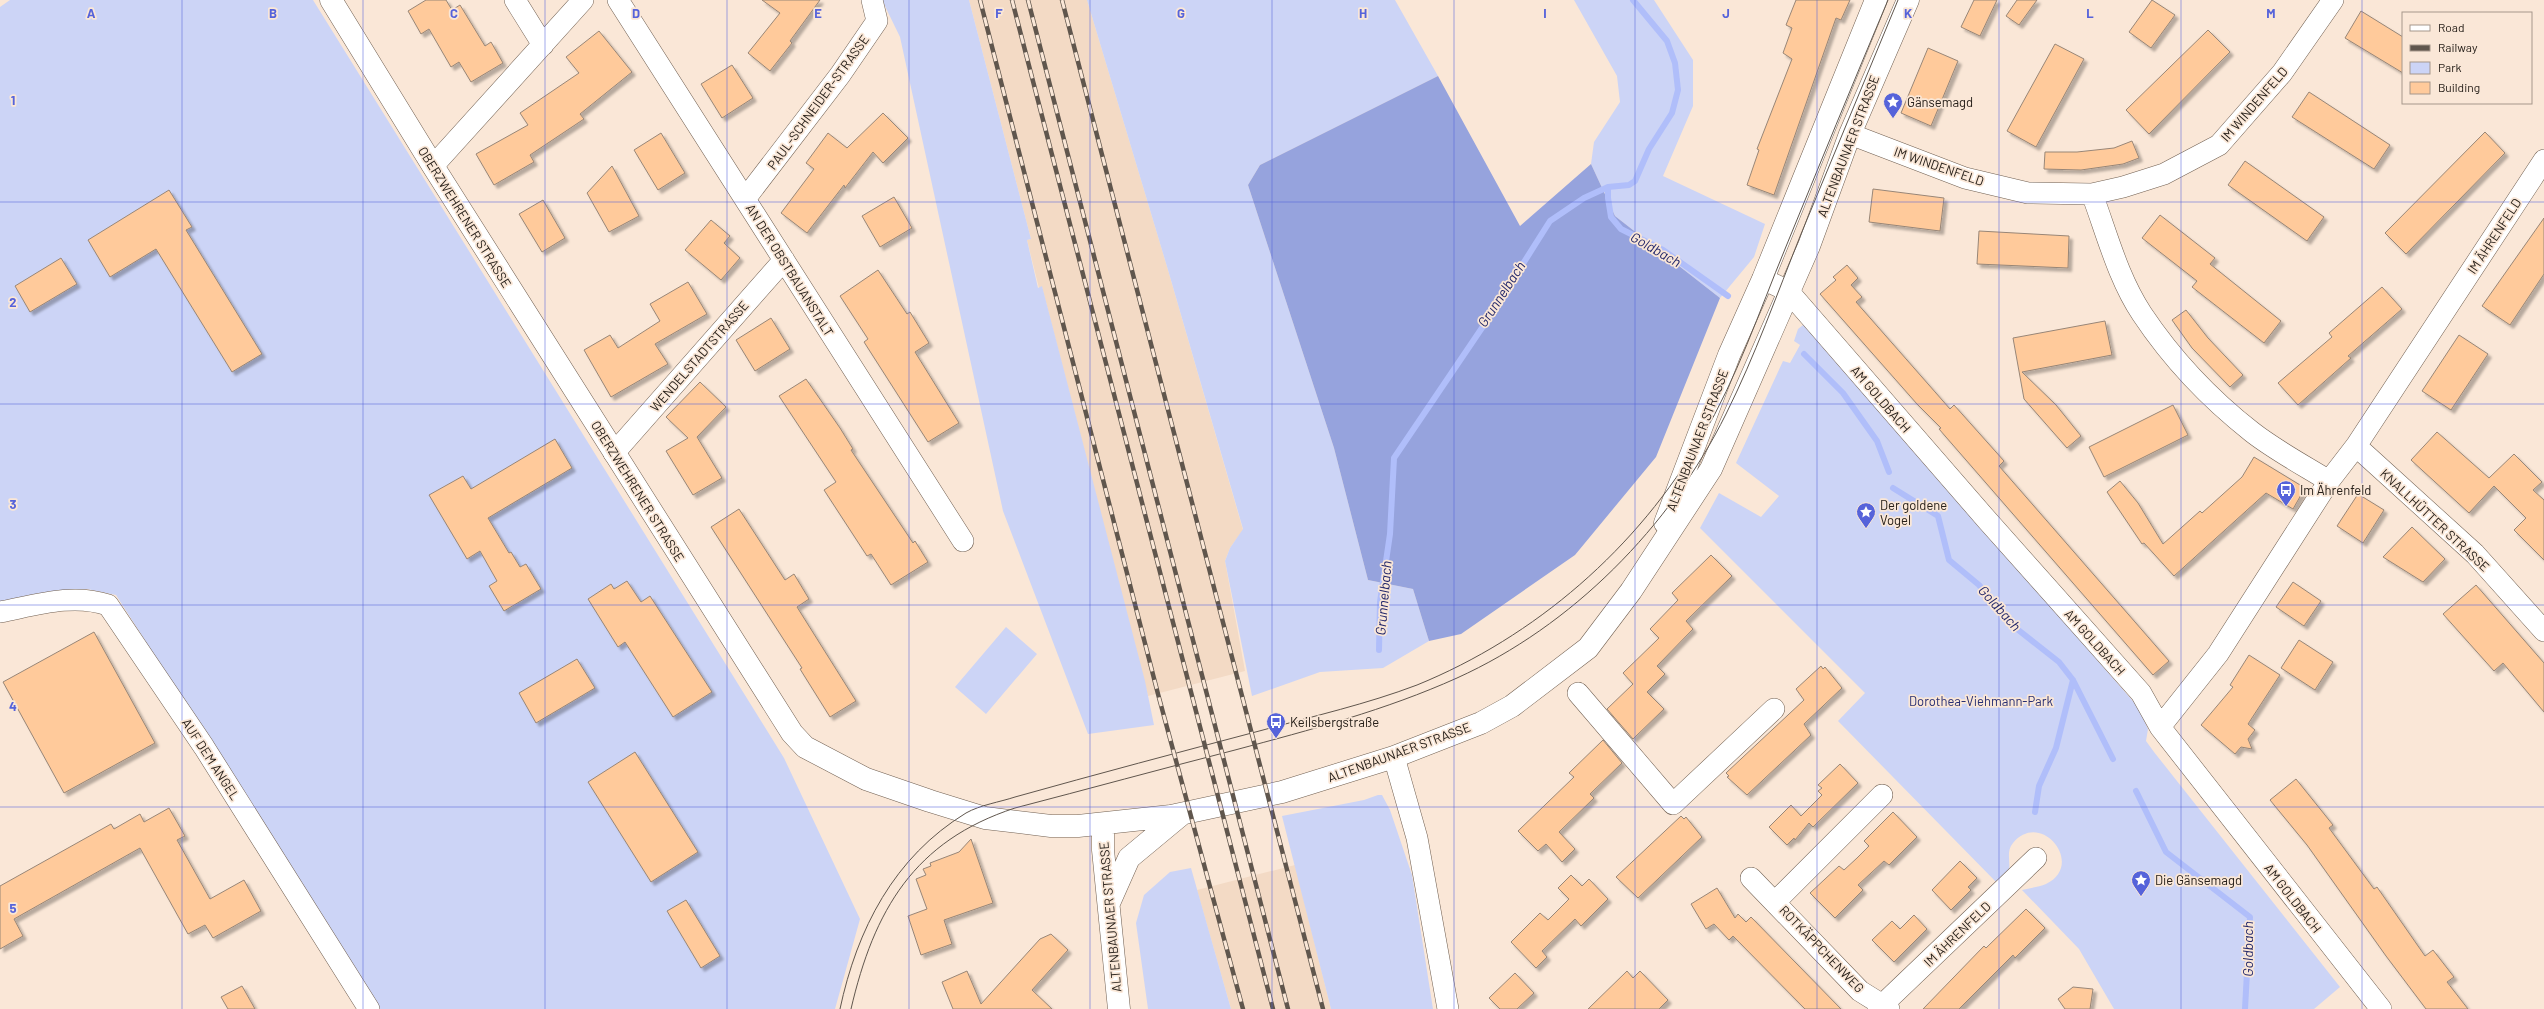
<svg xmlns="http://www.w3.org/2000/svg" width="2544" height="1009" font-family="Barlow,sans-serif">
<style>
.built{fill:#f3dac5}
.green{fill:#ccd4f6}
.forest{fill:#96a3dd}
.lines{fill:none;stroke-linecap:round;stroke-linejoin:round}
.stream{stroke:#b0befa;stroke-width:6}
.building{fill:#ffca9b;stroke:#988677;filter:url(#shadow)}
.minor-casing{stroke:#716052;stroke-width:22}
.secondary-casing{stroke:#716052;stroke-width:23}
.minor{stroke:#fff;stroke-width:21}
.secondary{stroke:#fff;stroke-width:22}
.tram{stroke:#60564d;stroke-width:1}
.rail-casing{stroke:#60564d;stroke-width:4.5}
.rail{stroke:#fae7d7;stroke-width:3;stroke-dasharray:9;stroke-linecap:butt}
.grid{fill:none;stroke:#5663da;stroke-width:1;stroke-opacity:0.55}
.labels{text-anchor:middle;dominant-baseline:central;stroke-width:3.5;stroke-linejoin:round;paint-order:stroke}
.street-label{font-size:13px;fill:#27201a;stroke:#fae7d7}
.poi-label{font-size:13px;fill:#27201a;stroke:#fae7d7;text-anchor:start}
.park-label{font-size:13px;fill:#272e72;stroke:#fae7d7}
.water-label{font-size:14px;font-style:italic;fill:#21266a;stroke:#fae7d7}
.grid-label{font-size:13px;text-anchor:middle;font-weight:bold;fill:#5663da;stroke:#fae7d7;stroke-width:3.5;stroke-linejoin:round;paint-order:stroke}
</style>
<defs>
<filter id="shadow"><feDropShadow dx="3.5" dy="3.5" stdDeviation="1" flood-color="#0004"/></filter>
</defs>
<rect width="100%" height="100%" fill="#fae7d7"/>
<path class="built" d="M969,0h118l81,270 75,260 -13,18 -5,13 20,110 -97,25 -106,-409 -3,1 -12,-48 4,-1z
M1295,865l36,144h-100l-34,-119z"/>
<path class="green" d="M10,0h303l471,758 76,161 -25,90h-455l-264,-414 -29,-6 -87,14v-596z
M882,0h87l62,239 -4,1 11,48 4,-2 103,395 9,44 -66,9 -85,-223 -103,-474z
M1087,0h308l43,76 -178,89 -12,20 86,263 34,132 45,9 16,52 -46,27 -63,4 -68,24 -27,-135 5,-13 13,-19 -75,-259z
M1574,0h80l39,60v46l-30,70 102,48 -11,33 -34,41 -105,-82 -24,-52 3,-22 26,-40 -3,-26z
M1803,325l3,1 333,382 9,21 -2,12 8,11 186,235 -26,22h-200l-35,-60 -57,-59c8,-2 17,-3 24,-6 40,-19 -5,-75 -33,-41 -8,9 -1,21 -5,30 -1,4 -6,9 -8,13l-162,-165 27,-28 -165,-165 19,-35 42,24 18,-21 -43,-33 47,-102 7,2 10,-18 -6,-4 4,-12z
M1006,627l31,27 -51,60 -31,-27z
M1378,795h4l8,15 22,65 21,134h-102l-49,-193 82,-16z
M1191,868l40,141h-83l-12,-86 8,-28 26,-23z"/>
<path class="forest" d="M1438,76l82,150 71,-62 24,52 105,82 -64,159 -81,98 -114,79 -32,7 -16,-52 -45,-9 -34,-132 -86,-263 12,-20z"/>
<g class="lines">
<path class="stream" d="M1608,187v11l3,19 10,12 42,21 65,46
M1804,354l39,39 34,48 12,31
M1893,488l45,28 11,44 30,25 33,40 47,37 14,18 40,79
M1379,650l1,-48 10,-68 4,-76 94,-139 62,-98 34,-23 24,-11 21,-2 6,-4 14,-32 23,-36 6,-23 -3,-27 -8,-22 -34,-41
M2136,791l30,61 84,65 -5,92
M2035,812l4,-26 17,-38 17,-68"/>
</g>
<path class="building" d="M426,0h20l6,10 8,-5 25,41 6,-4 12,21 -32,19 -12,-20 -8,5 -22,-38 -8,5 -13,-23z
M762,0h58l-30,41 2,2 -22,28 -22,-18 32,-40z
M1796,0h54l-9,20 -5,-2 -62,177 -27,-10 12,-35 -2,-1 35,-90 -9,-6 9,-25 -6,-3z
M1974,0h23l-17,36 -19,-9z
M2017,0h20l-18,25 -13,-9z
M2152,0l23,15 -24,33 -22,-16z
M2361,11l42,26v36l-58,-35z
M2208,30l22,22 -81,82 -23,-24z
M599,31l33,41 -52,42 4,5 -54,36 4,7 -40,23 -18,-31 52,-29 -8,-12 59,-40 -13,-16z
M2055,44l29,15 -48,88 -29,-16z
M1928,48l30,13 -27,65 -30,-13z
M732,65l21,33 -31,20 -21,-34z
M2309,92l81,53 -16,24 -82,-52z
M883,113l25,25 -25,25 -10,-11 -28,36 -1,-3 -37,48 -26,-20 33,-44 -8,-6 22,-30 19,15z
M2485,132l20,21 -99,101 -21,-21z
M661,133l24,40 -27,17 -24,-40z
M2132,141l7,17 -16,6 -42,6 -37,-1 1,-17h32l37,-4z
M2245,161l79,56 -17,24 -79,-56z
M612,166l27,50 -30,16 -22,-39z
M1873,189l71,9 -4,33 -71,-9z
M169,190l23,37 -6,3 76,124 -30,18 -76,-123 -46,28 -22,-37z
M894,197l18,31 -32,19 -18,-31z
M543,200l22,38 -23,14 -23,-38z
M2160,215l55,43 -5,6 71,57 -17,22 -72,-56 5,-6 -55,-43z
M2544,218v56l-34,51 -28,-19z
M711,220l19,16 -6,7 16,15 -19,22 -36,-30z
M1979,231l90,5 -1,32 -91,-4z
M61,258l16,26 -47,28 -15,-26z
M1847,265l11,13 -7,7 11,12 -6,5 94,107 4,-4 50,56 -5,5 170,195 -16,14 -214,-246 2,-1 -24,-24 -97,-110 16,-14 -3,-3z
M878,270l29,44 3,-2 19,31 -14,9 44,71 -31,19 -64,-100 4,-3 -28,-43z
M688,282l19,32 -52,30 13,20 -57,33 -27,-47 26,-15 8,13 42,-27 -10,-17z
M2382,287l20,22 -54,47 3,2 -53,47 -20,-22 54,-46 -3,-4z
M2186,310l22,28 35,37 -13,12 -38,-39 -20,-28z
M771,318l19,31 -35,22 -19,-31z
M2105,321l7,34 -90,17 34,33 25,31 -14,12 -43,-49 -11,-61z
M2459,335l29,19 -37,56 -29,-19z
M806,379l34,49 13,21 -2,1 62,93 2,-2 13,21 -37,23 -20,-31 -4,2 -43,-66 12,-8 -57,-86z
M700,382l26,25 -29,30 25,41 -29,17 -27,-44 22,-13 -22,-21z
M2173,405l15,30 -84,42 -15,-30z
M2437,432l52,46 25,-24 28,28 -9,8 11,10v60l-30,-30 12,-12 -32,-32 -25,27 -58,-53z
M555,439l17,29 -84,50 21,35 2,-1 9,15 6,-3 15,25 -37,22 -15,-25 8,-5 -17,-30 -13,8 -38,-64 34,-19 8,13z
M2254,457l51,31 -12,21 -27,-16 -92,83 -30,-33 -2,1 -35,-52 13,-11 18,22 25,41 37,-33 2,2 40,-36z
M2358,494l26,16 -21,33 -26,-17z
M739,509l46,71 9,-6 15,25 -12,8 59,94 -26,16 -30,-48 2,-1 -91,-141z
M2412,527l33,32 -22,23 -40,-25z
M1711,555l21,21 -46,45 7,8 -36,37 8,8 -18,18 17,17 -31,30 -26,-30 26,-25 -10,-11 36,-35 -9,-9 28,-29 -6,-7z
M627,581l14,21 9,-6 62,96 -39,25 -48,-75 -7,5 -30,-48 23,-15 3,5z
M2293,582l28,19 -17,25 -28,-19z
M2476,585l68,78v49l-41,-49 -9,8 -51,-57z
M94,632l61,111 -91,50 -61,-111z
M2299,640l34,22 -18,28 -34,-22z
M2249,655l31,20 -32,49 7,6 -7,9 4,10 -11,-2 -6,7 -34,-29 32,-38 -3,-2z
M577,659l18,29 -59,35 -17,-30z
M1821,666l2,3 2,-2 17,21 -38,36 7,11 -64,60 -20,-18 2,-1 -3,-3 78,-73 -8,-11z
M1603,740l19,23 -32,31 4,4 -35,34 16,17 -13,13 -16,-18 -8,7 -20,-20 56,-54 -5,-4z
M635,752l63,100 -47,30 -63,-100z
M1840,764l18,19 -45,44 -4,-4 -14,17 -1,-2 -7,7 -18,-18 22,-22 10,11 21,-21 -4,-4 4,-3 -4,-3z
M2296,779l37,46 -4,3 45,61 3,-2 48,69 8,-6 21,27 -7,5 21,27h-42l-40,-53 -79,-111 -37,-45z
M169,808l16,28 -8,4 33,59 34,-19 17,31 -48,27 -8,-13 -17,9 -48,-86 -126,71 9,17 -23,13v-63l111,-62 3,5 26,-15 4,8z
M1893,812l24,25 -28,28 -5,-4 -26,24 5,5 -28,28 -25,-25 29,-27 5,4 13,-12 12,-12 -5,-5z
M1681,816l3,3 2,-2 16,20 -64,61 -22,-21z
M971,839l22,64 -49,17 8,24 -31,11 -13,-39 19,-7 -11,-30 10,-4 -3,-6 8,-3 -1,-3 29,-11z
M1960,861l17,17 -9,9 3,3 -20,20 -19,-20z
M1571,875l11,11 7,-7 19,20 -27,27 -6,-7 -33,32 5,6 -11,11 -25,-26 29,-29 8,7 21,-21 -11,-11z
M1717,888l18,30 3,-4 8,8 5,-5 90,92h-36l-72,-73 -4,4 -15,-16 -8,5 -15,-25z
M686,900l34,56 -19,12 -34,-57z
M2026,909l19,19 -30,30 -2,-3 -54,54h-36l61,-63 2,2z
M1914,915l13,14 -33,33 -22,-22 20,-19 8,8z
M1051,934l17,16 -36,40 20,19h-99l-11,-27 25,-11 14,33 59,-65z
M1627,971l6,7 7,-7 28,29 -9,9h-71z
M1515,973l19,20 -17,16h-17l-11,-11z
M242,986l13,23h-27l-7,-12z
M2073,987l20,2 -3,20h-25l-7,-10z"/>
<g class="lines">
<g class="minor-casing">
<path id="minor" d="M515,0l28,45
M618,0l345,541
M1850,134l115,44 63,15 64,1 31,-7 41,-13 55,-29 63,-72 51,-73
M433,166l150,-166
M2092,194c15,40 26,84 50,120 30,45 68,85 110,118 23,18 51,33 77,49
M745,199l95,-124 37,-54 -5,-21
M1763,279l25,12 199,229 154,173 19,34 221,282
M2356,446l119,108 69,77
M614,453l170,-193
M0,612c36,-7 73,-19 108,-7l96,142 165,262
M1578,693l95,111 101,-95
M2160,727l58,-73 111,-173 27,-35 188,-286
M1394,757l23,81 31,171
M1751,878l109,113 29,18
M1776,901l106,-106
M1878,1009l158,-151"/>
</g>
<g class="secondary-casing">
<path id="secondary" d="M331,0l102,166 359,567 13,14 61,32 64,22 55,17 66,8h27l93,-10 111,-24 112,-35 87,-34 31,-17 76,-58 43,-57 80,-122 98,-223 41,-112 58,-134
M1665,523l64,-168 34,-76 113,-279
M1103,825v25l16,159
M1109,903l20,-45 53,-44"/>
</g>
<use href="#minor" class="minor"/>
<use href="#secondary" class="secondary"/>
<path class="tram" d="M840,1009c17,-80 54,-152 126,-196 14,-8 34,-11 49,-16 82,-23 165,-45 248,-67 51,-14 104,-26 154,-45 118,-48 221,-137 285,-248 35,-59 57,-125 83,-188 34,-83 68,-166 103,-249
M851,1009c23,-99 63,-168 164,-201 73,-19 146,-39 220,-58 75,-20 151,-40 222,-72 115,-52 213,-151 269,-264 29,-58 51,-120 75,-180 32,-78 65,-156 97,-234"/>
<g class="rail-casing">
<path id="rail" d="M980,0l178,694 85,315
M1012,0l261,1009
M1028,0l260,1009
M1062,0l261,1009"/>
</g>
<use href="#rail" class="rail"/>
</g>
<path class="grid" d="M182,0v1009M363,0v1009M545,0v1009M727,0v1009M909,0v1009M1090,0v1009M1272,0v1009M1454,0v1009M1635,0v1009M1817,0v1009M1999,0v1009M2181,0v1009M2362,0v1009M0,202h2544M0,404h2544M0,605h2544M0,807h2544"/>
<defs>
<g id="sight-pin" transform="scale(1)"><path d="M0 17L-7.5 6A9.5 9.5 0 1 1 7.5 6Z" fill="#5663da" stroke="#fae7d7"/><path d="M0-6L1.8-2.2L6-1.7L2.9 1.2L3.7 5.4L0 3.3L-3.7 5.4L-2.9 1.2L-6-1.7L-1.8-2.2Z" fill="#fff"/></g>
<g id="bus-pin" transform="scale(1)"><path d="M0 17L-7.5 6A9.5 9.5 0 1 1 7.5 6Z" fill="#5663da" stroke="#fae7d7"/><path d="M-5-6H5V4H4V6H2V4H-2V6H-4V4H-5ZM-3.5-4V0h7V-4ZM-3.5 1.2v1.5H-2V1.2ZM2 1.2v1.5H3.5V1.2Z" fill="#fff"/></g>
</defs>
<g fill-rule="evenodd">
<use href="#sight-pin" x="1893" y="102"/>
<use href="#bus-pin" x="2286" y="490"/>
<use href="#sight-pin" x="1866" y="512"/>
<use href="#bus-pin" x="1276" y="722"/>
<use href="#sight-pin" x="2141" y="880"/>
</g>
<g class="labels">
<g class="street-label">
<text transform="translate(818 102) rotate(-54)">PAUL-SCHNEIDER-STRASSE</text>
<text transform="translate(2254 104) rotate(-49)">IM WINDENFELD</text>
<text transform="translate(1848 146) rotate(-69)">ALTENBAUNAER STRASSE</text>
<text transform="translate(1939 166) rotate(19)">IM WINDENFELD</text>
<text transform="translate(465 217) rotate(58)">OBERZWEHRENER STRASSE</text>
<text transform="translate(2494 236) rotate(-57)">IM ÄHRENFELD</text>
<text transform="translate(790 270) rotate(58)">AN DER OBSTBAUANSTALT</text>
<text transform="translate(699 356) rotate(-49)">WENDELSTADTSTRASSE</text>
<text transform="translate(1881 399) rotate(49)">AM GOLDBACH</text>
<text transform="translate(1697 440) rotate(-69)">ALTENBAUNAER STRASSE</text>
<text transform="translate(638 491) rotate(58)">OBERZWEHRENER STRASSE</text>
<text transform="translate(2435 520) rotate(43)">KNALLHÜTTER STRASSE</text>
<text transform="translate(2095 642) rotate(48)">AM GOLDBACH</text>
<text transform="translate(1399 752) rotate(-20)">ALTENBAUNAER STRASSE</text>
<text transform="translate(211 759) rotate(57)">AUF DEM ANGEL</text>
<text transform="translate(2293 898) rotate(52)">AM GOLDBACH</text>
<text transform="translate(1110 917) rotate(-95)">ALTENBAUNAER STRASSE</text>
<text transform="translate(1957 934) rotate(-44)">IM ÄHRENFELD</text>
<text transform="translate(1822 949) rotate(46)">ROTKÄPPCHENWEG</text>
</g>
<g class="poi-label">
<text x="1907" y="102">Gänsemagd</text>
<text x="2300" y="490">Im Ährenfeld</text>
<text x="1880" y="505">Der goldene<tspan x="1880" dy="15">Vogel</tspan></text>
<text x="1290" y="722">Keilsbergstraße</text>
<text x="2155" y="880">Die Gänsemagd</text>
</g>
<g class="park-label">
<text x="1981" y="701">Dorothea-Viehmann-Park</text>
</g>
<g class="water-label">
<text transform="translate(1656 249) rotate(30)">Goldbach</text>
<text transform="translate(1501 294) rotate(-57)">Grunnelbach</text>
<text transform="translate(1383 598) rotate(-85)">Grunnelbach</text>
<text transform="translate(2000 608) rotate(48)">Goldbach</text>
<text transform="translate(2247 949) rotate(-90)">Goldbach</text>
</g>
</g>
<g class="grid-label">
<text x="91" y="18">A</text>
<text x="273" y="18">B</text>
<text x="454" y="18">C</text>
<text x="636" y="18">D</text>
<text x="818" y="18">E</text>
<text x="999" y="18">F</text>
<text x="1181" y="18">G</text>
<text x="1363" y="18">H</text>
<text x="1545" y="18">I</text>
<text x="1726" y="18">J</text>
<text x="1908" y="18">K</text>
<text x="2090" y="18">L</text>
<text x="2271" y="18">M</text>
<text x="13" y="105">1</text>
<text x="13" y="307">2</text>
<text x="13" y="509">3</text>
<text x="13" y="711">4</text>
<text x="13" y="913">5</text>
</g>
<rect x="2402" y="12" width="130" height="92" fill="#fae7d7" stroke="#a6978b"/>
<rect x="2410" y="25" width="20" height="6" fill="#ffffff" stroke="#a6978b"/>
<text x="2438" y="32" font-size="12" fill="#27201a">Road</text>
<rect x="2410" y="45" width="20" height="6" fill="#60564d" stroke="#a6978b"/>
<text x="2438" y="52" font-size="12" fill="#27201a">Railway</text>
<rect x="2410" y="62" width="20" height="12" fill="#ccd4f6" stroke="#a6978b"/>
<text x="2438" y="72" font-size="12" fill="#27201a">Park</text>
<rect x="2410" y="82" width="20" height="12" fill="#ffca9b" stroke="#a6978b"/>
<text x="2438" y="92" font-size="12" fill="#27201a">Building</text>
</svg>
